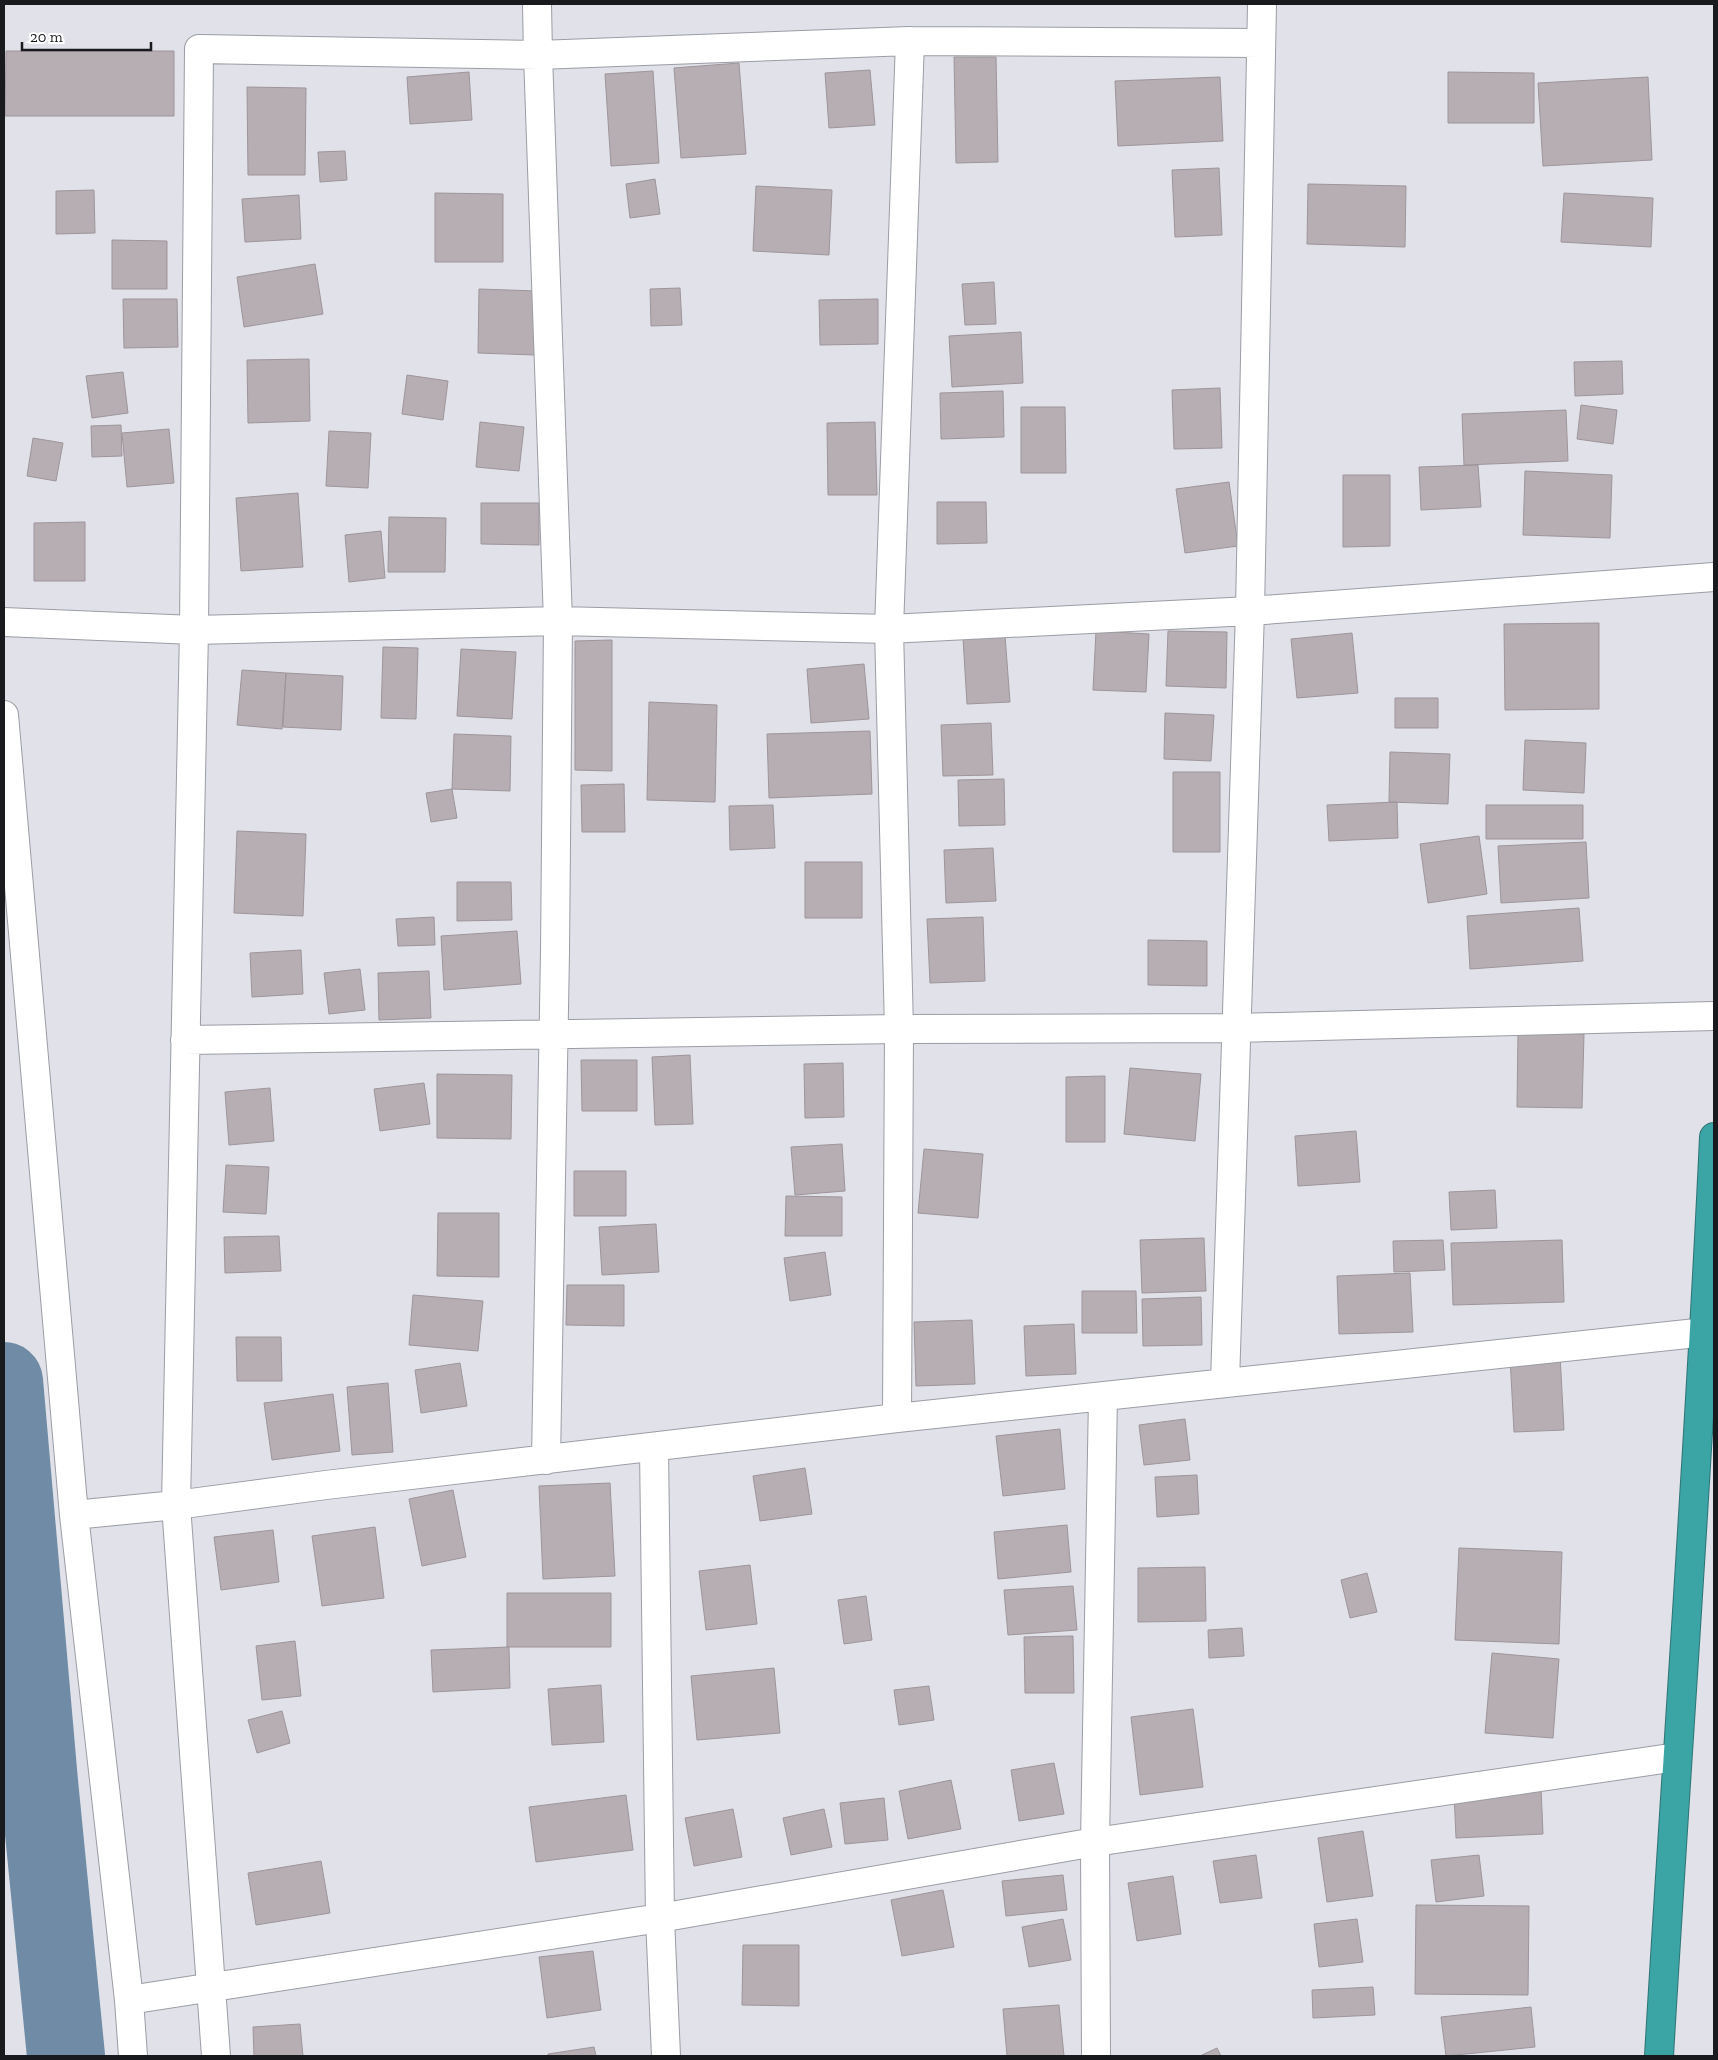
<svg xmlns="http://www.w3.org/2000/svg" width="1718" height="2060" font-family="'Zilla Slab',serif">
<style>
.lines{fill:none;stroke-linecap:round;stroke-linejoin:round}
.river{stroke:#6f8ba5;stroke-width:78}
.building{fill:#b6aeb3;stroke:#9d959a}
.street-casing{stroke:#9b9da4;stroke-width:30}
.highway-casing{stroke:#2f7475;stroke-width:30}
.street{stroke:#fff;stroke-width:28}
.highway{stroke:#3ba4a5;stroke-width:28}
</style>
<rect width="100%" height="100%" fill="#e0e1e9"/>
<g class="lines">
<path class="river" d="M4,1381l35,401 27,274"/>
</g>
<path class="building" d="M6,51h168v65h-169z
M954,57h42l2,105 -42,1z
M739,63l7,91 -65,4 -7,-90z
M870,70l5,55 -46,3 -4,-55z
M653,71l6,92 -48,3 -6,-92z
M469,72l3,48 -62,4 -3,-47z
M1448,72l86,1v50h-86z
M1220,77l3,64 -105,5 -3,-65z
M1648,77l4,83 -109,6 -5,-83z
M247,87l59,1 -1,87h-57z
M345,151l2,29 -27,2 -2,-30z
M1219,168l3,67 -47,2 -3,-67z
M655,179l5,35 -30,4 -4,-34z
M1308,184l98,2 -1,61 -98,-3z
M756,186l76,4 -3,65 -76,-4z
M94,190l1,43 -39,1v-43z
M435,193l68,1v68h-68z
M1564,193l89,5 -2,49 -90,-5z
M299,195l2,44 -56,3 -3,-43z
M112,240l55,1v48h-55z
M315,264l8,50 -79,13 -7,-50z
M994,282l2,42 -31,1 -3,-41z
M680,288l2,37 -31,1 -1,-37z
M479,289l58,2 -2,64 -57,-2z
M123,299h54l1,48 -54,1z
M878,299v45l-58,1 -1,-45z
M1021,332l2,51 -71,4 -3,-51z
M309,359l1,62 -62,2 -1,-63z
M1622,361l1,33 -48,2 -1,-34z
M123,372l5,41 -36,5 -6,-42z
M407,375l41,6 -5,39 -41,-6z
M1220,388l2,60 -48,1 -2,-59z
M1003,391l1,46 -63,2 -1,-46z
M1581,405l36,5 -4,34 -36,-5z
M1021,407h44l1,66h-45z
M1566,410l2,51 -104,4 -2,-51z
M480,422l44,5 -5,44 -43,-4z
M875,422l2,73h-49l-1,-72z
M121,425l1,31 -30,1 -1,-31z
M169,429l5,54 -47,4 -5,-54z
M329,431l42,2 -3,55 -42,-2z
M33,438l30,5 -7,38 -29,-5z
M1478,465l3,42 -60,3 -2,-43z
M1525,471l87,4 -2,63 -87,-3z
M1343,475h47v71l-47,1z
M1229,482l9,64 -53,7 -9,-64z
M298,493l5,74 -62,4 -5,-73z
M937,502h49l1,41 -50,1z
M481,503h58v42l-58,-1z
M389,517l57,1 -1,54h-57z
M85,522v59h-51v-58z
M381,531l4,47 -36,4 -4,-47z
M1599,623v86l-94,1 -1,-86z
M1096,631l53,3 -3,58 -53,-2z
M1168,631l59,1 -1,56 -60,-2z
M1352,633l6,60 -61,5 -6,-59z
M1005,635l5,67 -43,2 -4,-66z
M612,640v131l-37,-1v-129z
M383,647l35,1 -2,71 -35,-1z
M461,649l55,3 -4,67 -55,-3z
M864,664l5,55 -58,4 -4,-54z
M242,670l44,3 -4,56 -45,-4z
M286,673l57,3 -2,54 -58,-3z
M1395,698h43v30h-43z
M649,702l68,3 -2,97 -68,-2z
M1165,713l49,2 -3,46 -47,-2z
M991,723l2,52 -50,1 -2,-51z
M870,731l2,63 -103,4 -2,-64z
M454,734l57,2 -1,55 -58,-2z
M1525,740l61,3 -2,50 -61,-3z
M1390,752l60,2 -2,50 -59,-2z
M1173,772h47v80h-47z
M1004,779l1,46 -46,1 -1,-46z
M624,784l1,48h-43l-1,-47z
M452,789l5,29 -26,4 -5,-29z
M1397,802l1,36 -69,3 -2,-36z
M773,805l2,43 -45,2 -1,-44z
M1486,805h97v34h-97z
M237,831l69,3 -3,82 -69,-3z
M1479,836l8,58 -59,9 -8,-59z
M1586,842l3,56 -88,5 -3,-57z
M993,848l3,53 -50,2 -2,-53z
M805,862h57v56h-57z
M457,882h54l1,38 -55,1z
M1579,908l4,53 -113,8 -3,-53z
M434,917l1,28 -37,1 -2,-27z
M983,917l2,64 -55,2 -3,-64z
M517,931l4,53 -77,6 -3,-54z
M1148,940l59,1v45l-59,-1z
M301,950l2,44 -51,3 -2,-44z
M360,969l5,41 -36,4 -5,-41z
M429,971l2,47 -52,2 -1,-47z
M1518,1032l66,2 -2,74 -65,-1z
M690,1055l3,69 -38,1 -3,-68z
M581,1060h56v51h-55z
M843,1063l1,54 -39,1 -1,-54z
M1130,1068l71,6 -6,67 -71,-7z
M437,1074l75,1 -1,64 -74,-1z
M1105,1076v66h-39v-65z
M424,1083l6,41 -50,7 -6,-42z
M270,1088l4,53 -45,4 -4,-53z
M1356,1131l4,51 -62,4 -3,-50z
M842,1144l3,47 -50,4 -4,-48z
M924,1149l59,5 -5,64 -60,-5z
M226,1165l43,2 -3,47 -43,-2z
M574,1171h52v45h-52z
M1495,1190l2,38 -46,2 -2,-38z
M786,1196l56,1v39h-57z
M438,1213h61v64l-62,-1z
M656,1224l3,48 -57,3 -3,-48z
M279,1236l2,35 -56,2 -1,-36z
M1204,1238l2,53 -64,2 -2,-53z
M1443,1240l2,30 -51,2 -1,-31z
M1562,1240l2,62 -111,3 -2,-62z
M825,1252l6,43 -41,6 -6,-43z
M1410,1273l3,59 -74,2 -2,-58z
M567,1285h57v41l-58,-1z
M1082,1291h54l1,42h-55z
M413,1295l70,6 -5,50 -69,-6z
M1201,1297l1,48 -59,1 -1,-47z
M972,1320l3,64 -59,2 -2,-64z
M1074,1324l2,50 -50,2 -2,-50z
M236,1337h45l1,44h-45z
M1560,1354l4,76 -50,2 -4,-75z
M460,1363l7,43 -46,7 -6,-43z
M388,1383l5,69 -41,3 -5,-68z
M333,1394l7,57 -68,9 -8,-57z
M1185,1419l5,41 -46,5 -5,-40z
M1060,1429l5,60 -62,7 -7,-60z
M805,1468l7,46 -52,7 -7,-45z
M1197,1475l2,39 -42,3 -2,-40z
M610,1483l5,93 -72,3 -4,-93z
M453,1490l13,67 -44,9 -13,-67z
M1067,1525l4,47 -73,7 -4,-47z
M375,1527l9,71 -62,8 -10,-70z
M273,1530l6,52 -58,8 -7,-53z
M1459,1548l103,4 -3,92 -104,-4z
M750,1565l7,59 -51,6 -7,-59z
M1205,1567l1,54 -68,1v-54z
M1367,1573l10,39 -27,6 -9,-38z
M1073,1586l4,44 -69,5 -4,-45z
M507,1593h104v54h-104z
M866,1596l6,44 -28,4 -6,-44z
M1242,1628l2,28 -35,2 -1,-28z
M1073,1636l1,57h-49l-1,-56z
M295,1641l6,55 -39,4 -6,-54z
M509,1647l1,41 -77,4 -2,-42z
M1492,1653l67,6 -6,79 -68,-5z
M774,1668l6,65 -83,7 -6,-64z
M601,1685l3,57 -52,3 -4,-56z
M929,1686l5,34 -35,5 -5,-35z
M1193,1709l10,78 -63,8 -9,-78z
M282,1711l8,32 -33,10 -9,-33z
M1054,1763l10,51 -45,7 -8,-51z
M951,1780l10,49 -53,10 -9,-48z
M1541,1788l2,46 -87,4 -2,-46z
M626,1795l7,55 -97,12 -7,-55z
M884,1798l4,42 -43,4 -5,-41z
M733,1809l9,48 -48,9 -9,-48z
M824,1809l8,38 -41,8 -8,-37z
M1363,1831l10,65 -46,6 -9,-64z
M1256,1855l6,43 -42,5 -7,-42z
M1479,1855l5,41 -48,6 -5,-42z
M321,1861l9,52 -74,12 -8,-52z
M1063,1875l4,35 -61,6 -4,-35z
M1173,1876l8,58 -44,7 -9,-58z
M943,1890l11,57 -52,9 -11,-56z
M1416,1905l113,1 -1,89 -113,-1z
M1063,1919l8,41 -42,7 -7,-40z
M1357,1919l6,43 -44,5 -5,-43z
M743,1945h56v61l-57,-1z
M593,1951l8,59 -54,8 -8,-61z
M1373,1987l2,28 -62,3 -1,-28z
M1059,2005l5,51h-57l-4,-47z
M1531,2007l4,40 -89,9 -5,-39z
M300,2024l3,32h-49l-1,-29z
M594,2047l2,9h-48v-2z
M1217,2048l4,8h-21z"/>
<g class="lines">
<g class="street-casing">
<path id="street" d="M537,4l1,51 20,566 -3,331 -9,508
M4,622l190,8 364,-9 331,8 361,-18 464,-34
M4,715l70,800 55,485 4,56
M185,1040l714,-11 338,-1 477,-12
M1225,1382l25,-771 12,-607
M897,1418l2,-389 -10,-400 21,-588
M654,1448l6,470 6,138
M74,1515l102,-10 150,-20 571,-67 809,-86
M129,2000l531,-82 435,-76 582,-85
M216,2056l-40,-551 18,-875 5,-581 339,6 372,-14 351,2
M1096,2056l-1,-214 8,-446"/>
</g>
<g class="highway-casing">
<path id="highway" d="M1659,2056c18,-306 41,-612 55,-919"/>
</g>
<use href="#street" class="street"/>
<use href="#highway" class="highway"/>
</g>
<rect width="1718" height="2060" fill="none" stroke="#191a1d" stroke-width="10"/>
<path d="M22 42v8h129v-8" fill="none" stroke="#191a1d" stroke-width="2.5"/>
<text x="30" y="42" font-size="15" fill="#191a1d" stroke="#ffffff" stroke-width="4" paint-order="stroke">20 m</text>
</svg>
